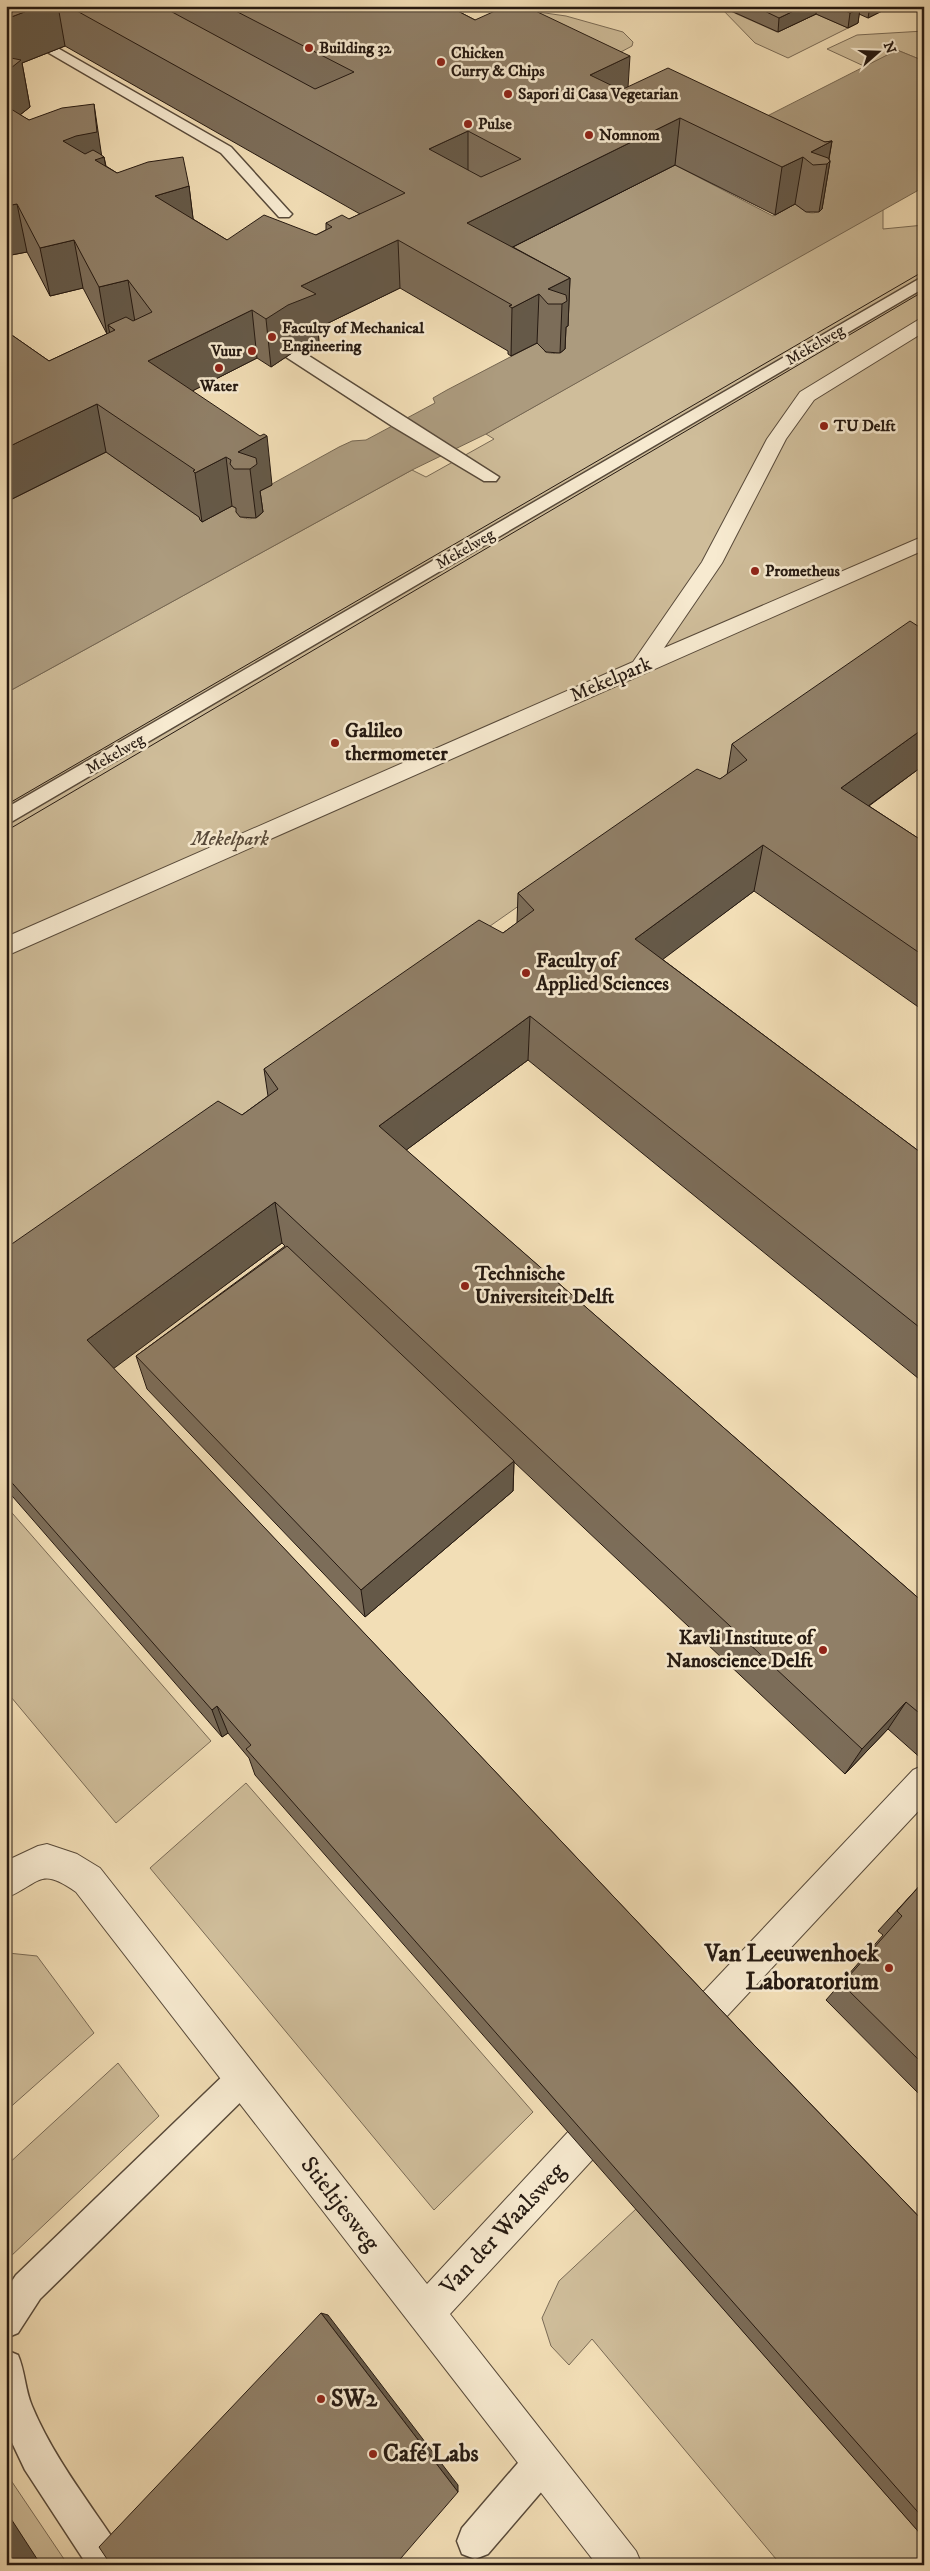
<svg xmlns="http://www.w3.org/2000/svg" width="930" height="2571" font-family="'IM FELL DW Pica',serif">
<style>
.green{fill:#cfbd9a;stroke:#7a6b56}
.water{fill:#ac9b7e;stroke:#766752}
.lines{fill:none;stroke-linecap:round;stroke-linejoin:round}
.service-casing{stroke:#584a3a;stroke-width:3}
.pedestrian-casing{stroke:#584a3a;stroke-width:2}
.minor-casing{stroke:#584a3a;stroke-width:2}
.service{fill:#f7ead0;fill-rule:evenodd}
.pedestrian{fill:#f7ead0;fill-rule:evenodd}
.minor{fill:#f7ead0;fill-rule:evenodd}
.tram{stroke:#251911;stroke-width:1}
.wall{fill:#7c6d59;stroke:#251911;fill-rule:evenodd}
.shaded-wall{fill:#655948;stroke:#251911}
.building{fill:#907f67;stroke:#251911;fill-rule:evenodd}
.poi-dot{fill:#8f2418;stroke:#f7ead0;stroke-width:2}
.labels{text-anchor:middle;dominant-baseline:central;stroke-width:5;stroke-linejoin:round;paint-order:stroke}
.far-poi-label{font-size:16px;font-weight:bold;fill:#251911;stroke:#f7ead0;text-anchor:start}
.far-street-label{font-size:16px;fill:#251911;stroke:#f7ead0}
.street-label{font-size:20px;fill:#251911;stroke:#f7ead0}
.poi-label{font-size:20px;font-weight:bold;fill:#251911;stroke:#f7ead0;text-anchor:start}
.park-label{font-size:20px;font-style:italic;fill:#584a3a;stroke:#f7ead0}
.near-poi-label{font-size:24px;font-weight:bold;fill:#251911;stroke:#f7ead0;text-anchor:start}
.near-street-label{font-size:24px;fill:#251911;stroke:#f7ead0}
</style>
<rect width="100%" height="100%" fill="#f2deb6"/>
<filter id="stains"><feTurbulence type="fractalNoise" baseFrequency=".004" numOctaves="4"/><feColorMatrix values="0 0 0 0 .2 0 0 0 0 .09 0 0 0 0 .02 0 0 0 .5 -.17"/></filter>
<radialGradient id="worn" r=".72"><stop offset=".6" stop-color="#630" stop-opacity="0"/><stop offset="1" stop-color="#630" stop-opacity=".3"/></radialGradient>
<path class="green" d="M719,6l58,26 39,-18 32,14 -60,30 -33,-15z
M531,11l35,5 57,16 10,10 -1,4 -13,7z
M924,31v30l-27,-11 -31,17 -39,-18 30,-14z
M883,209v20l41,-4v399l-55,38 -156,123 -50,20 -293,205 10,9 -374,261v-587l406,-223 14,7 68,-38 -8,-5z
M6,1506l205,235 -95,82 -110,-132z
M246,1783l287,329 -99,98 -284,-342z
M8,1953l29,3 57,77 -88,78v-156z
M118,2063l41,53 -149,141 -4,9v-100z
M636,2209l288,329v27h-143l-189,-226 -23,26 -18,-19 -9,-28 17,-37z
M6,2473l62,92h-28l-34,-53z"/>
<path class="water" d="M897,50l27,11v126l-438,247 -74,36 -406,223v-191l100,-50 96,67 30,-13 5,3 -1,3c7,9 19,9 27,0l-2,-6 -18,-6 96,-53 13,-6 14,-1 69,-37 -2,-5 14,-8 90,-47 5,2 3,7c7,2 14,3 20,-3l-1,-6 -18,-6 21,-11 -100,-56 208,-105 98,51 22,-12c9,6 15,13 26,6l1,-4 -104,-65z"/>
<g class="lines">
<g class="service-casing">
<path id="service" d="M54,46l177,101 58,64 3,3 -3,3h-10l-58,-64 -172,-100 -2,-3z
M924,276v12l-918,537v-17z
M292,348l6,1 201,128 -3,4h-12l-92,-55 -106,-69 -2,-4z
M242,2063l11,5 5,11 -5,11 -213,209 -22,34 -12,5v-48l10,-15 215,-207z
M6,2350l12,5c7,16 7,35 14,51 20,48 53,91 82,134l5,13 -5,12h-27l-62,-95 -19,-40z
M542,2445l13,5 5,13 -5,13 -67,78 -13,5 -13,-5 -5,-13 5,-13 67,-78z"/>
</g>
<g class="pedestrian-casing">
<path id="pedestrian" d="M924,319v13l-110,68 -28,39 -64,124 -58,85 260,-112v14l-918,406v-19l627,-275 69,-100 65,-123 33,-47 118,-72z"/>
</g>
<g class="minor-casing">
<path id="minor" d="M924,1765v40l-210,225 -12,5 -12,-5 -5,-12 5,-12 223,-236z
M47,1844l30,10 23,14 327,416 141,-152 13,-5 13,5 5,13 -5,13 -144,156 186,237 6,14h-45l-521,-673c-37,-26 -35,-9 -70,6v-37l32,-15z"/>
</g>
<use href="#service" class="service"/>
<use href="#pedestrian" class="pedestrian"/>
<use href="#minor" class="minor"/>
<path class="tram" d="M6,805l918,-534
M6,831l918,-540"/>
</g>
<path class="wall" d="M6,6h444v1l25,13 153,67 197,55 7,-1 -3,18 1,2 -8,48 -3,3h-13l-11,-8 -20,11 -100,-50 -162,82 57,31 -2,48 -2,1 -1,22 -5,4 -14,-1 -9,-9 -26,13 -3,-2v-3l-108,-63 -82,40 1,15 -27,10 -21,14 -14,-9 -65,33 80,94 -12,6 3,21 -7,6 -16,-1 -4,-5v-4l-4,-2 -30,16 -2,-2 -1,-3 -93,-65 -100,50v-171l43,30 58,-27 -24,-46 -33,8 -23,-44 -21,4zM65,46l295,168 -11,5 -23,4v7l-10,5 -89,5 -34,-21 -4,-33 -72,-13 -11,-7 -2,-9 -75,-37 -9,-5 10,-8 -8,-44z
M720,6h172l-24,12 -9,-4 -1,9 -10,5 -32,-14 -38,18z
M924,630v135l-55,41 55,36v169l-170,-120 -92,68 262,196v228l-396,-323 -122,90 518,453v158l-36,-32 -43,45 -331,-312 -1,29 -148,126 -218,-228 -11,-33 149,-110 -3,-3 -169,125 641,677 170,177v316l-669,-763 -6,-17 -21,-25 -6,4 -216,-248v-241l236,-133 26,-19 -4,-27 239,-136 14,-10 1,-30 202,-114 7,-4 5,-31z
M923,1882l1,1v216l-98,-99 57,-65 -5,-4z"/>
<path class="shaded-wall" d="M40,6h18l7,40 -43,17 8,44 -14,11 -10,6v-105z
M804,6h13l-1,8 -38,18 1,-14z
M870,6h22l-24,12z
M860,9l-2,14 -10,5 2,-15z
M630,56l-3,47 -37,-28z
M94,104l8,54 2,-1 8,47 -49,-63z
M680,118l-5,47 -208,105v-47z
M468,131v47l-39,-29z
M832,141l-4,22 2,-2 -8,48 -3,3 8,-48 -16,-12z
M803,157l-8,47 -20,11 7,-48z
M189,186l6,48 -40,-38z
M17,204l10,48 -21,4v-50z
M74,240l9,48 -33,8 -10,-48z
M398,240l2,48 -82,40 1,15 -27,10 -21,14 -5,-48 35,-33z
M570,278l-2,48 -2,1 -1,22 -5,4 2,-49 -14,-15z
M128,280l8,48 -21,2 -7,-5 2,9 -3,1 -8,-48z
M539,294l-2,49 -26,13 1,-48z
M252,310l5,48 -102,52 -7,-49z
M97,404l9,48 -100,50v-54z
M267,436l5,49 -12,6 3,21 -7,6 -6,-49 -12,-17z
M226,457l6,49 -30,16 -7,-49z
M924,728v37l-94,69 11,-46z
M763,845l-9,46 -124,93 5,-45z
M530,1016l-2,44 -146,108 -3,-42z
M275,1202l7,41 -181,135 -14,-38z
M514,1461l-1,30 -148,126 -4,-27z
M906,1702l-18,27 -43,45 17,-25z
M217,1706l11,27 -6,4 -10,-27z
M321,2313l7,2 130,170v7z
M6,2511l35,54h-30l-5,-7z"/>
<path class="building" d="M15,6h25l-34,13v-9z
M68,6h93l154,83 39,-17 -128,-66h222l27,14 31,-14h19l105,50 -40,19 31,15 47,-22 157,74 7,-1 -21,11 17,6 2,3 -3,3 -14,1 -10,-8 -21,10 -102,-49 -213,105 103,55 -22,11 18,6 1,6 -5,3h-14l-9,-10 -27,14 -3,-2 3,-1 -114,-65 -97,46 15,8 -28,11 -22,14 -14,-9 -104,51 112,75 4,-2 3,2 -29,16 18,6 1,6 -7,5h-16l-4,-5 1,-4 -5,-3 -31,16 -2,-2 2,-1 -98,-66 -91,44v-117l43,30 66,-31 -7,-5 18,-8 7,4 19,-9 -24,-32 -29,7 -25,-47 -34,8 -23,-44 -11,2v-100l23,14 33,-12 32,-4 3,28 -21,4 -13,5 22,13 8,-4 7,4 4,3 -9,3 22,13 31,-11 35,-5 6,29 -34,10 72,44 37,-25 52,20 16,-8 -6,-4 16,-8 7,4 56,-26zM468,131l53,28 -40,18 -52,-28z
M754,6h50l-25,12z
M834,6h21l5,3 -10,4z
M6,57l15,3 -15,12z
M910,621l14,9v98l-83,60 83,54v114l-161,-111 -128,94 289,216v176l-394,-315 -151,110 545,477v114l-18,-15 -44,47 -587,-547 -188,138 667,705 170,177v297l-678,-770 5,-4 -34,-39 -5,4 -206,-234v-228l212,-147 24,14 36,-26 -14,-20 215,-149 24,13 31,-23 -16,-17 179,-124 23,10 27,-19 -15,-16z
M287,1246l227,215 -153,129 -225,-234z
M923,1882l1,1v182l-82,-81 60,-68 -5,-5z
M321,2313l137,179 -63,73h-284l-12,-18z
M6,2558l5,7h-5z"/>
<g class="poi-dot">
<circle cx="309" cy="48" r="5"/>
<circle cx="441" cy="62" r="5"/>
<circle cx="508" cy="94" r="5"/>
<circle cx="468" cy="124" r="5"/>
<circle cx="589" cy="135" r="5"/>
<circle cx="272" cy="337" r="5"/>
<circle cx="252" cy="351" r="5"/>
<circle cx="219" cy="368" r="5"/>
<circle cx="824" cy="426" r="5"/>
<circle cx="755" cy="571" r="5"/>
<circle cx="335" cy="743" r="5"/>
<circle cx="526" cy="973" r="5"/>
<circle cx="465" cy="1286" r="5"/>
<circle cx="823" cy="1650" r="5"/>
<circle cx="889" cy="1968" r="5"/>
<circle cx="321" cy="2399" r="5"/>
<circle cx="373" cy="2454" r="5"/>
</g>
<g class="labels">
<g class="far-poi-label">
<text x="319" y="48">Building 32</text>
<text x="451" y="53">Chicken<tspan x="451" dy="18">Curry &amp; Chips</tspan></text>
<text x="518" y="94">Sapori di Casa Vegetarian</text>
<text x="478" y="124">Pulse</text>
<text x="599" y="135">Nomnom</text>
<text x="282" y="328">Faculty of Mechanical<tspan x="282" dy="18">Engineering</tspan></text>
<text x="242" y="351" text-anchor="end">Vuur</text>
<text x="219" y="386" text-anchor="middle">Water</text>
<text x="834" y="426">TU Delft</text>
<text x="765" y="571">Prometheus</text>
</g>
<g class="far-street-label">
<text transform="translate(815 345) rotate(-30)">Mekelweg</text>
<text transform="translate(465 549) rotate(-30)">Mekelweg</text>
<text transform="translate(115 754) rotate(-30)">Mekelweg</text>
</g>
<g class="street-label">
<text transform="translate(611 680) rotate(-23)">Mekelpark</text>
</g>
<g class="poi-label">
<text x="345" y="731">Galileo<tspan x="345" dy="23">thermometer</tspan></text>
<text x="536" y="961">Faculty of<tspan x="536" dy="23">Applied Sciences</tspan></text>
<text x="475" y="1274">Technische<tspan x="475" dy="23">Universiteit Delft</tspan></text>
<text x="813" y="1638" text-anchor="end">Kavli Institute of<tspan x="813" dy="23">Nanoscience Delft</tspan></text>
</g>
<g class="park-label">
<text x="230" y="839">Mekelpark</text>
</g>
<g class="near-poi-label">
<text x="879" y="1954" text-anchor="end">Van Leeuwenhoek<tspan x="879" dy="28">Laboratorium</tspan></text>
<text x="331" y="2399">SW2</text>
<text x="383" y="2454">Café Labs</text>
</g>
<g class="near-street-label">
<text transform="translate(340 2204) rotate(52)">Stieltjesweg</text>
<text transform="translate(503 2229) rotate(-47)">Van der Waalsweg</text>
</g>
</g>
<rect width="930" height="2571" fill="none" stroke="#f2deb6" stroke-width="25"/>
<rect x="8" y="8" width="915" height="2556" fill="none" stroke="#251911" stroke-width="2.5"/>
<rect x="12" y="12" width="905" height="2546" fill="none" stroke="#251911"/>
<g transform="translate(878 52) rotate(70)" stroke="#f7ead0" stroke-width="4" paint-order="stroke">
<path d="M0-4L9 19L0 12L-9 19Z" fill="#251911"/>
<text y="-8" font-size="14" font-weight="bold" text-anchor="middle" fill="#251911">N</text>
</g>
<rect width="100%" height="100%" filter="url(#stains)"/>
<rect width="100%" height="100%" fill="url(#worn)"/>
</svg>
